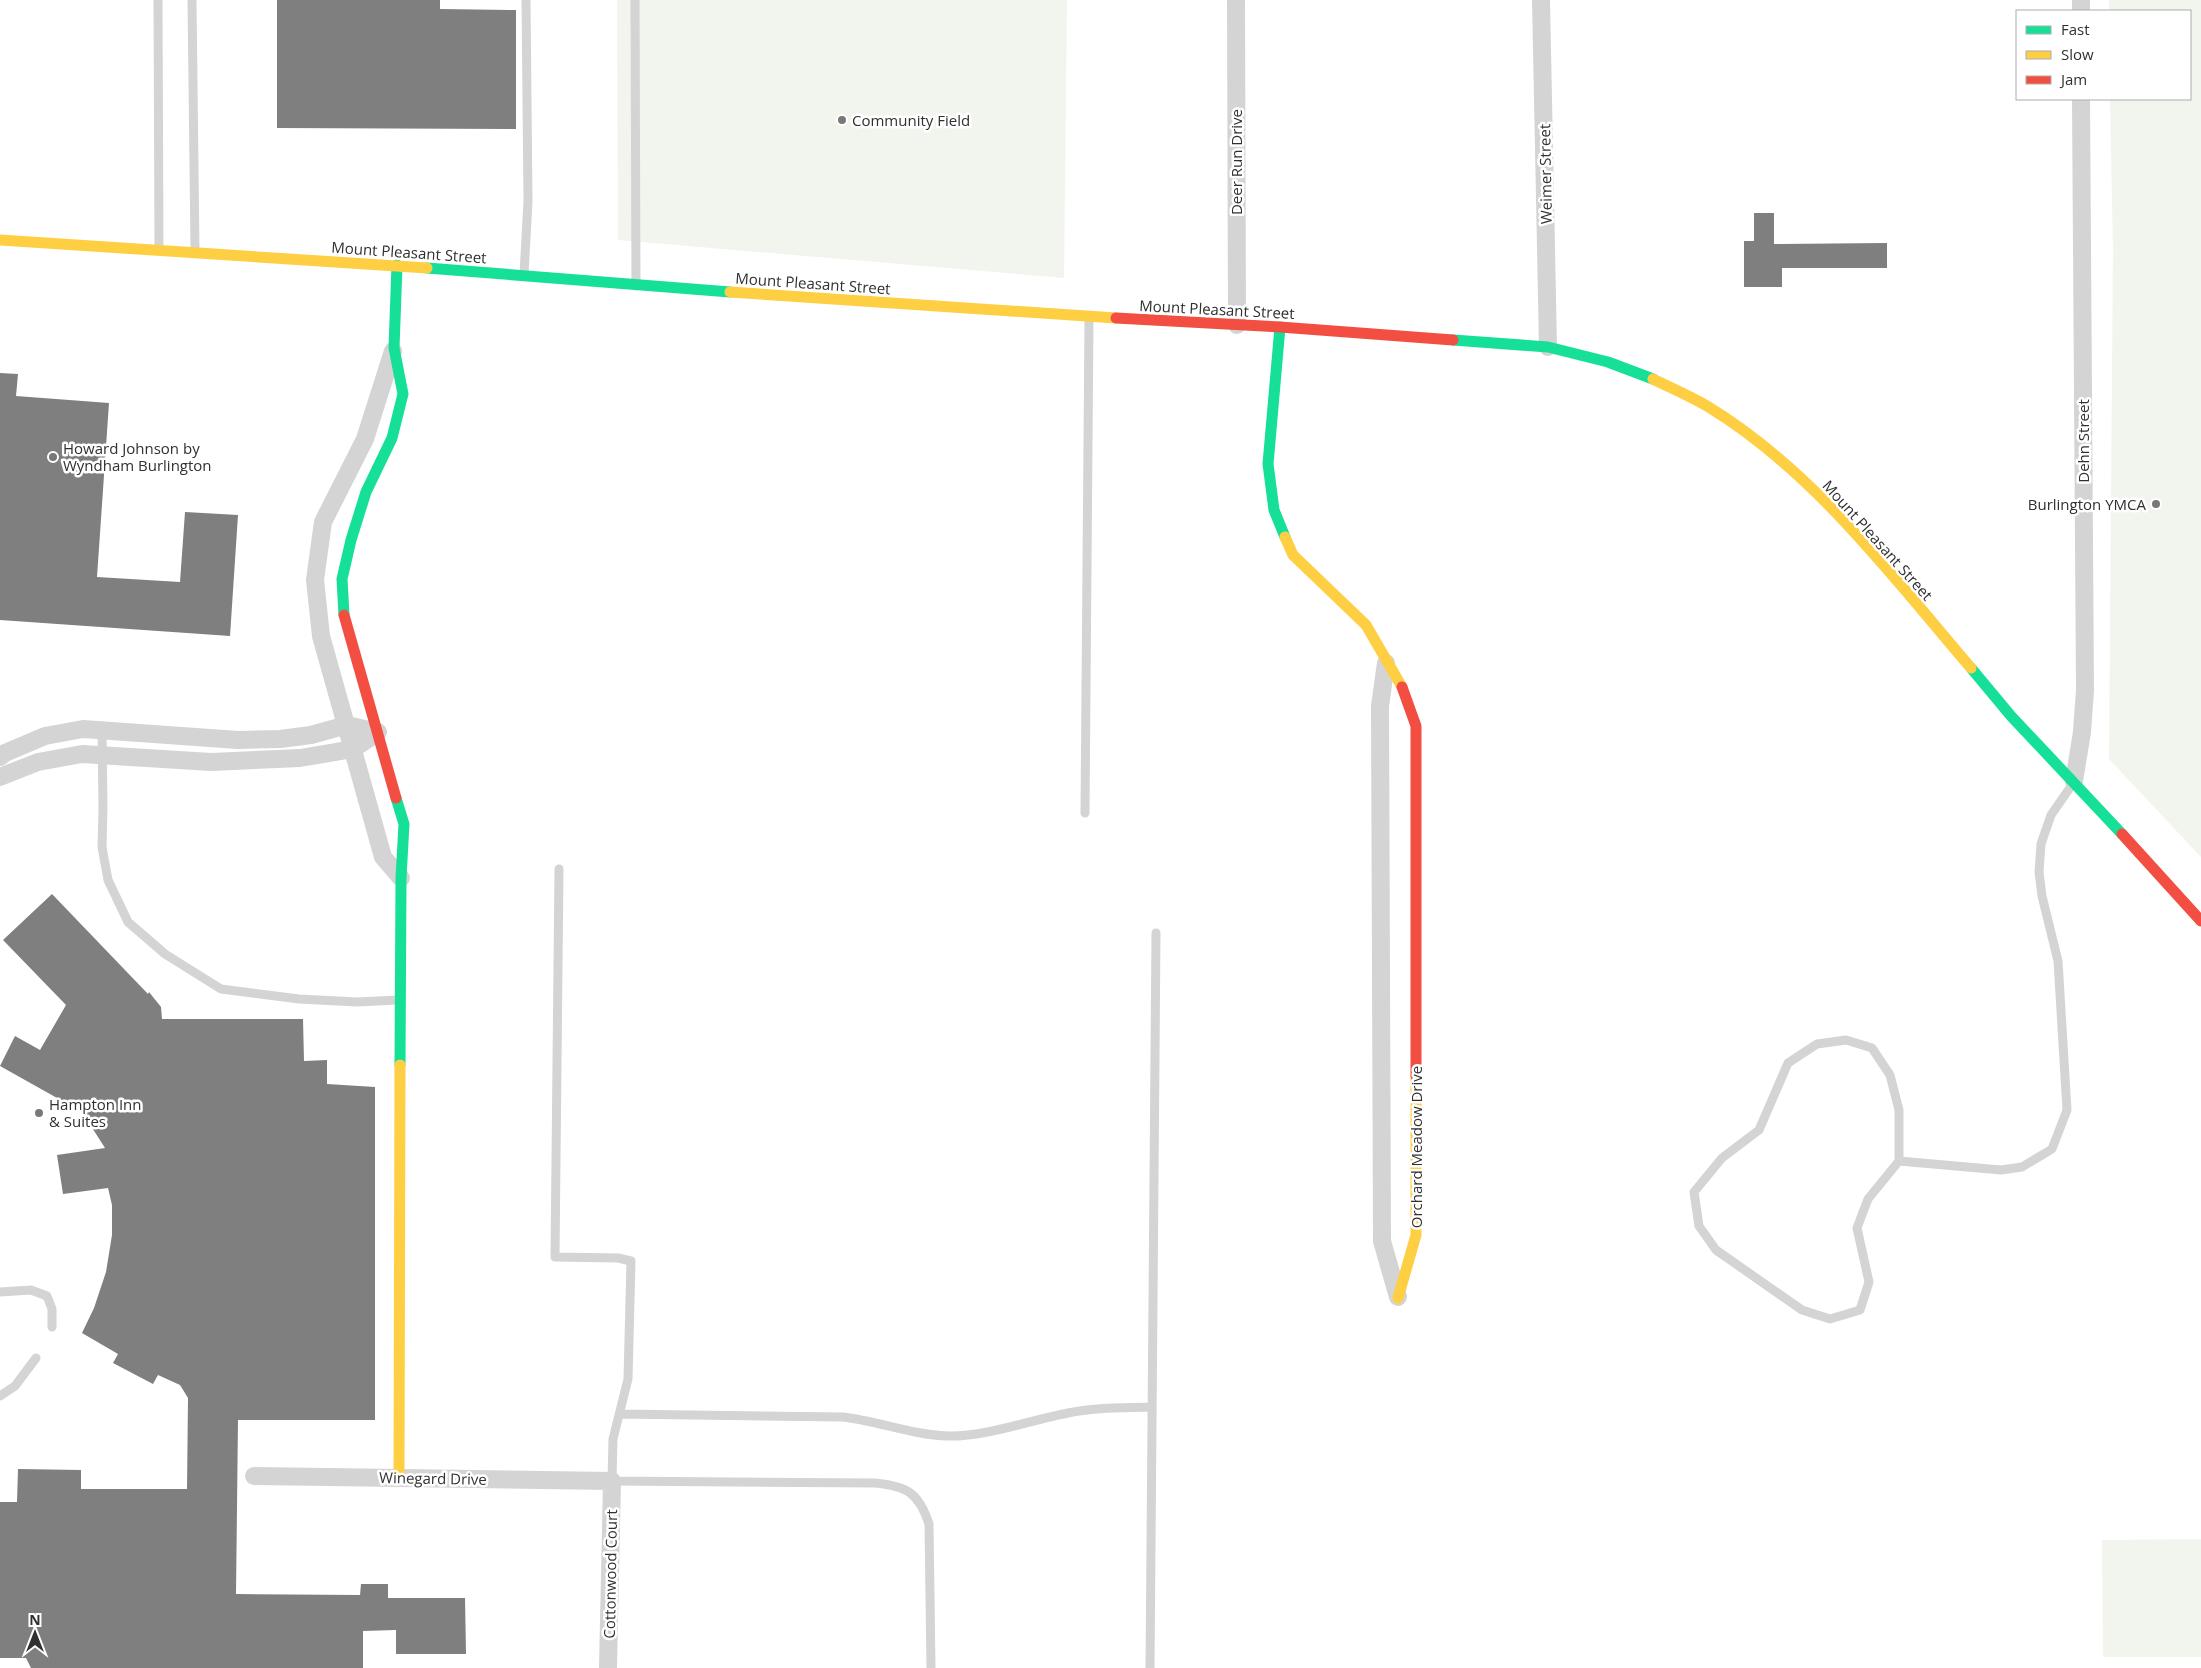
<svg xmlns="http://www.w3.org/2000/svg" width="2201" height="1668" font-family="'Open Sans',sans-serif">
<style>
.green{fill:#f2f5ed}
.building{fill:#7f7f7f}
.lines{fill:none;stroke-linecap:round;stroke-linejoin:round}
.lane{stroke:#d4d4d4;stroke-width:9}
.street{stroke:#d4d4d4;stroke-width:18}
.fast{stroke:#16e098;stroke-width:11}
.slow{stroke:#ffcf43;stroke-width:11}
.jam{stroke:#f24e42;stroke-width:11}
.poi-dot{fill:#787878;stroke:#fff;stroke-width:2}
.labels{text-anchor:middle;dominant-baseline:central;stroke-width:5;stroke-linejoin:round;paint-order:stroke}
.poi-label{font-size:15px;fill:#303030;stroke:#fff;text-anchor:start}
.street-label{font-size:15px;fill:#303030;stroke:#fff}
</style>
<rect width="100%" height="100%" fill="#fff"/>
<path class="green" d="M617,0h450l-3,278 -446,-38z
M2109,0h92v857l-92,-98 4,-510 -3,-150h80v-88h-81z
M2201,1539v118h-98l-1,-117z"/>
<path class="building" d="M277,0h163v9l76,1v119l-239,-1z
M1754,213h20v31l113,-1v25h-105v19h-38v-46h10z
M0,373l18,1 -2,22 93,7 -12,174 83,5 5,-70 53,3 -8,121 -230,-16z
M52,894l96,100 1,-2 12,15 1,12h141l1,42 23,-1v24l48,3v333h-137l-2,174 124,1 1,-11h27v14h77l1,56h-70v-24l-33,1v37h-332l-5,-10h-26v-156h17l1,-33 63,1v19h106l1,-91 -8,-13 -22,-10 -5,9 -40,-21 5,-9 -36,-21 12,-25 12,-36 6,-37v-30l-4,-17 -45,6 -6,-39 48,-7 -23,-36 -82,-46 15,-30 25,14 26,-45 -63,-65z"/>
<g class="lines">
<path class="lane" d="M158,0l1,250
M192,0l3,250
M635,0l1,286
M524,274l4,-73 -2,-201
M102,730l1,78 -1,39 6,33 20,42 37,32 56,35 78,10 58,3 41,-2
M1085,813l4,-494
M559,869l-4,388 63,1 13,3 -3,118 -15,60 -1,42 263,2c32,3 44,10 54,41l2,144
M1846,1040l26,8 18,27 9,35v51l-31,38 -11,29 12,54 -9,28 -30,9 -28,-9 -86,-60 -17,-24 -5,-34 28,-34 37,-28 29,-67 29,-19z
M1899,1161l102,9 21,-3 30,-18 15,-39 -9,-149 -16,-65 -3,-24 2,-28 10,-29 23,-33
M0,1292l31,-2 16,6 5,13v18
M0,1396l15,-10 21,-28
M620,1414l223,3c35,4 69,18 105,19 37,1 83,-16 120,-23 27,-6 56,-5 84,-6
M1150,1668l6,-735"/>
<path class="street" d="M1236,0l1,325
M1541,0l7,347
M2081,0v11
M393,351l-28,88 -42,83 -8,58 6,56 62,221 18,21
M1386,663l-6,43 2,535 16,56
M0,757l5,-4 40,-17 38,-7 155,11 42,-1 31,-4 36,-10 31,7
M0,777l38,-15 44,-8 129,8 89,-4 53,-9 25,-17
M2074,781l8,-49 3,-42 -4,-591
M254,1476l358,5 -4,187"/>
<path class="fast" d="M427,268l303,24
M1280,327l-12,137 6,46 11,27
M1453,340l95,7 60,15 45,17
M344,615l-2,-36 9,-39 15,-48 26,-54 11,-44 -9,-46 3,-83
M1971,668l40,48 111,118
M396,798l8,26 -3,54 -1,187"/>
<path class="slow" d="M0,240l427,28
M730,292l386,26
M1653,379c18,9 37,17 54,27 106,64 185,170 264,262
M1285,537l8,18 73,70 36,62
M1398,1298l18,-63v-159
M399,1477l1,-412"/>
<path class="jam" d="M1116,318l164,9 173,13
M344,615l52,183
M1402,687l14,39v350
M2122,834l79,87"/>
</g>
<g class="poi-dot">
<circle cx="842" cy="120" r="5"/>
<circle cx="53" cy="457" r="5"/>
<circle cx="2156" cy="504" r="5"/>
<circle cx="39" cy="1113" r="5"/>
</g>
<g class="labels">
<g class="poi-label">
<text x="852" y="120">Community Field</text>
<text x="63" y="448">Howard Johnson by<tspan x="63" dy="17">Wyndham Burlington</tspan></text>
<text x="2146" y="504" text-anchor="end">Burlington YMCA</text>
<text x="49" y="1104">Hampton Inn<tspan x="49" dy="17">&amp; Suites</tspan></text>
</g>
<g class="street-label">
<text transform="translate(1236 162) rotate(-90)">Deer Run Drive</text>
<text transform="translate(1545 174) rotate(-91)">Weimer Street</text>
<text transform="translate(409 252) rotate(4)">Mount Pleasant Street</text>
<text transform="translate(813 283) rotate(4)">Mount Pleasant Street</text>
<text transform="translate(1217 309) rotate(3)">Mount Pleasant Street</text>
<text transform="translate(2083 441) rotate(-90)">Dehn Street</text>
<text transform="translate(1878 540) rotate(48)">Mount Pleasant Street</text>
<text transform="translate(1416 1147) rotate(-90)">Orchard Meadow Drive</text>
<text transform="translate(433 1478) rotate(1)">Winegard Drive</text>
<text transform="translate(610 1574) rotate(-89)">Cottonwood Court</text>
</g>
</g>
<rect x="2016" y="10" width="175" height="90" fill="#ffffff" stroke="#acacac"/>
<rect x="2026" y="26" width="25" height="8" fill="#16e098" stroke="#acacac"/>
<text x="2061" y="35" font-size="15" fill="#303030">Fast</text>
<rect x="2026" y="51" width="25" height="8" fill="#ffcf43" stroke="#acacac"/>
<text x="2061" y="60" font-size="15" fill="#303030">Slow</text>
<rect x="2026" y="76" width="25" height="8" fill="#f24e42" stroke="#acacac"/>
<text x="2061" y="85" font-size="15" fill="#303030">Jam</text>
<g transform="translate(35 1633)" stroke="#ffffff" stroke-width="4" paint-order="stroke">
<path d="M0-4L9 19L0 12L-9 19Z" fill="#303030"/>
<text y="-8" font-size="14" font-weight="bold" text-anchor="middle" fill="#303030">N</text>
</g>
</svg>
